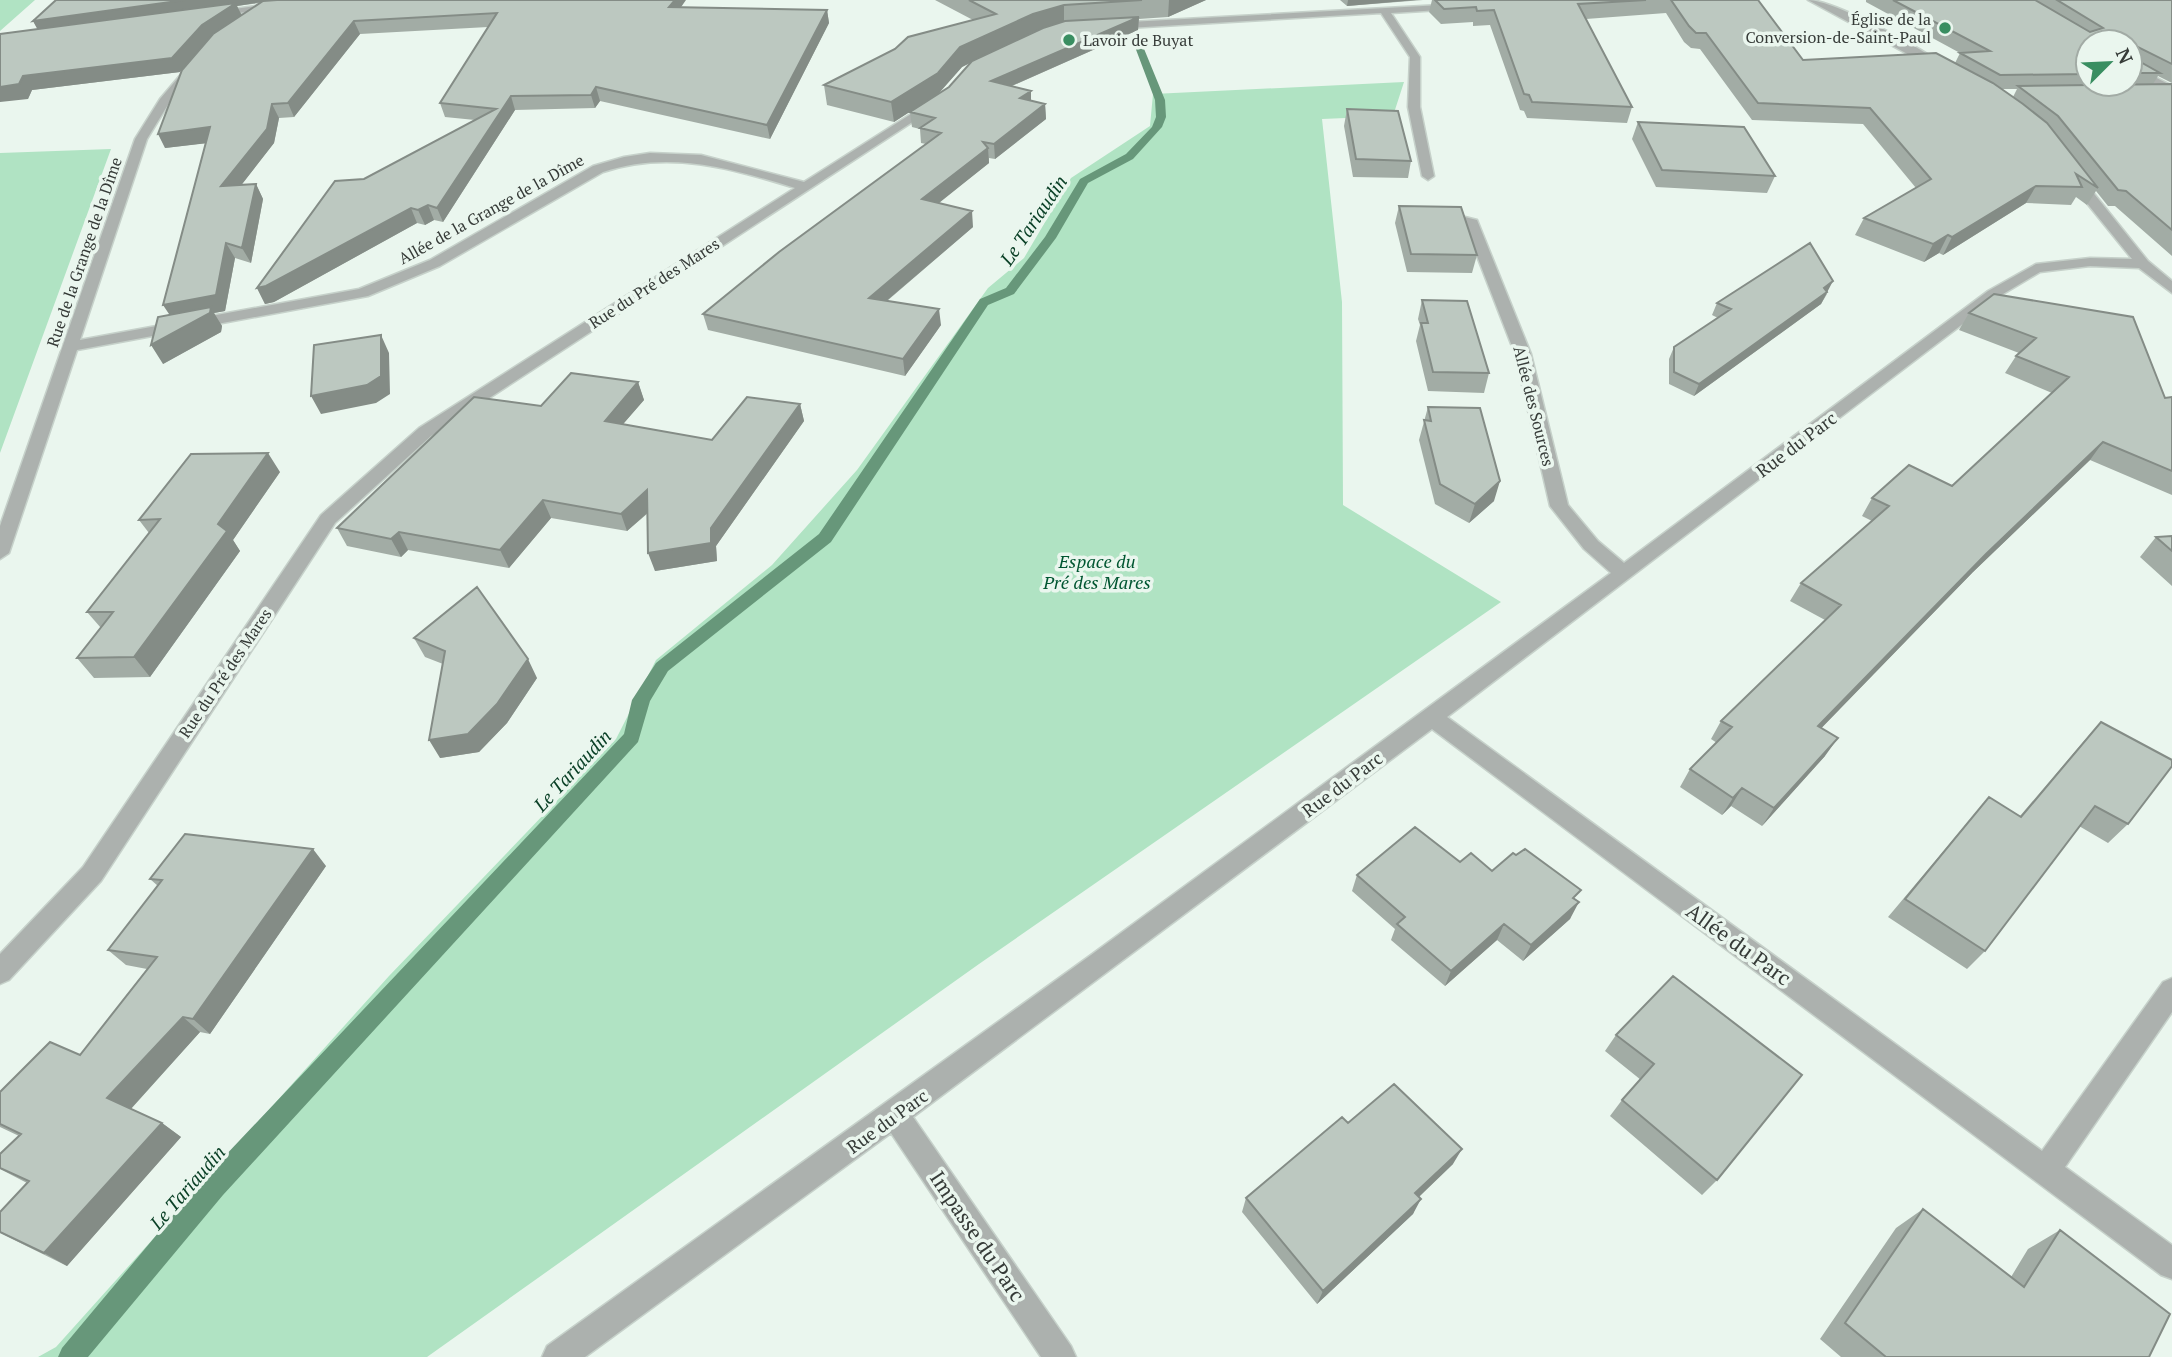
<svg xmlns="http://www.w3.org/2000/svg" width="2172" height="1357" font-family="'PT Serif',serif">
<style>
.green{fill:#b0e3c3}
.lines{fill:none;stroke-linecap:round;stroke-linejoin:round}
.stream{fill:#67977a;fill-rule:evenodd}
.street-casing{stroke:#c6d1ca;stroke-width:3}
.street{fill:#acb1ae;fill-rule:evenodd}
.wall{fill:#a2aca5;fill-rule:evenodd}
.shaded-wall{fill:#848c86}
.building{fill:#bcc8c0;stroke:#848c86;stroke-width:2}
.poi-dot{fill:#398e61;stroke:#eaf6ee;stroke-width:2.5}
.labels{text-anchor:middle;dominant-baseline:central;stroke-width:7;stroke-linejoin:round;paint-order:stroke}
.far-poi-label{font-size:16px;fill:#363b38;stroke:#eaf6ee;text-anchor:end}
.far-street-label{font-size:16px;fill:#363b38;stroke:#eaf6ee}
.street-label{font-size:18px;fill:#363b38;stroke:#eaf6ee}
.park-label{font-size:18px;font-style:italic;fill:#005631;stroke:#eaf6ee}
.water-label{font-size:19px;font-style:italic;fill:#0b4127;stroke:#eaf6ee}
.near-street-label{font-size:21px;fill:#363b38;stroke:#eaf6ee}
</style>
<rect width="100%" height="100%" fill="#eaf6ee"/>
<path class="green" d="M0,0h35l-35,31z
M1404,82l-11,34 -71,3 20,183 1,203 158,97 -522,362 -552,393h-389l18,-10 333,-371 227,-237 40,-79 116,-95 85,-95 131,-182 36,-30 47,-80 79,-52 3,-32z
M111,149l-111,304v-300z"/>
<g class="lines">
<path class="stream" d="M1136,36l4,3 25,61 1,17 -4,10 -29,32 -45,24 -32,55 -42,56 -26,11 -157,237 -163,129 -18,30 -12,41 -415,453 -135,162h-30l4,-9 143,-171 419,-443 8,-34 24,-37 163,-129 161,-235 26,-11 39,-51 35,-58 46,-25 26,-27 4,-10 -1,-17 -23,-61z"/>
<g class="street-casing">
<path id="street" d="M1808,0c26,0 119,50 139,68l-10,2z
M279,3l4,5 -73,8 -5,-3z
M1460,4l-4,5 -65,4 29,44v50l14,69 -6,4 -6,-4 -14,-69 2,-50 -29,-44 -270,16 -5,-3 5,-3z
M2130,64l42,22v8l-42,-22z
M189,65l10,2 -30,36 -22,36 -67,201 279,-51 71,-29 163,-94 31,-9 26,-4 51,2 103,27 126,-80 10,2 -509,332 -96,87 -234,358 -92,99 -9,4v-30l83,-87 238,-352 98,-87 376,-240c-65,-20 -126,-38 -192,-16l-163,94 -72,30 -291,54 -68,203 -9,6v-33l135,-387 25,-40z
M2069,175h10l69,86 24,20v12l-33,-25 -49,-2 -50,6 -42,25 -551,420 595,434 121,-169 9,-4v34l-107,155 107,78v34l-11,-4 -729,-546 -519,388 158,229 5,11h-35l-150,-224 -306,224h-43l5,-11 544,-391 520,-382 -27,-24 -34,-43 -35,-152 -52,-134 2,-3 12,3 54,134 37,151 30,36 26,22 364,-272 48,-27 54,-6 42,1 -63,-78z"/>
</g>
<use href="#street" class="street"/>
</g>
<path class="wall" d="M56,0h210l-1,1 562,9 2,13 -59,116 -170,-38 -5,7 -80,2 -72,112 -9,-2 -9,5 -8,-2 -143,79 -9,2 -8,-16 107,-109 111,-59 -30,-3 -5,-14 48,-76 -128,7 -66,83 -15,1 -5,25 -33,42 15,-1 7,15 -12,64 -16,-5 -10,53 -11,2 8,13 -1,6 -58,32 6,-49 37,-172 -41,5 44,-109 -29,33 -148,18 -4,9 10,-70 -5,-8zM260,3l-18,12 -5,-9z
M935,0h271l-38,17 -29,2 -1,11 -126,56 19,5v10l14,3 1,15 -51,40 -6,-1v5l-51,40 35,24 -86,74 54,24 -36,51 -197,-46 -5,-16 223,-170 -5,-1 -1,-14 -8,-2 -2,-15 39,-25 22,-25 -9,5 -23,26 -45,29 -67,-17 -3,-20 149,-65z
M1340,0h83l-76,6z
M1432,0h326l45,60 152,3 5,-10 -94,-51v-2h306v83l-14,-7 -5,8h19v172l-57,-50h-7l-12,-15 -9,14 -11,-8 -5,8 -45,-2 -83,52 -4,-2 -15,9 -69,-27 9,-17 52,-30 -53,-64 -111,-4 -52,-71 -9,-1 -7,-6 -18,-29 -80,6 46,88 -5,16 -100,-5 -3,-7 -4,-1 -30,-85 -17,1v-4l-32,2 -12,-12zM2088,42h42v42h-42zM2002,89h15l-4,8z
M1347,109l64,52 -3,17 -55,-1 -9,-51z
M1638,122l137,54 -8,17 -111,-6 -24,-48z
M1399,206l78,49 -5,18 -65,-1 -12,-49z
M1827,294l-6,10 -127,92 -25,-12v-25l5,-12 44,-29 -6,-3 5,-12z
M1994,294l171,104 7,-1v98l-82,-35 -117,112 -152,156 4,28 -63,70 -31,-20 -9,9 -42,-28 10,-18 27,-26 -6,-4 10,-18 104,-101 -35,-19 11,-18 71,-62 -10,-5 10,-18 80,-12 100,-93 -47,-20 11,-17 3,-3 -60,-23 10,-17z
M1422,300l67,73 -5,20 -56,-2 -12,-50 4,-16 -2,-6z
M638,382l6,18 -21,24 89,16 88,-36 4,17 -88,125 1,15 -62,10 -7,-58 -21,18 -76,-13 -42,50 -101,-18 -7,7 -54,-11 -10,-18 204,-122z
M1428,407l66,94 -25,22 -34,-19 -16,-64z
M280,472l-47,68 7,11 -90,126 -56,1 -17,-20 24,-30 -14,-16 62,-79 -10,-13z
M2172,536v50l-32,-29 16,-20z
M414,638l123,40 -30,45 -28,29 -39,6 3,-94 -18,-7z
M2101,722l27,102 -20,19 -29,-17 -94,125 -18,18 -79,-52 101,-120 31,19 64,-75z
M1460,862l32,9 84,29 -6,19 -47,42 -26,-21 -52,46 -54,-46 4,-11 -43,-38 5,-16z
M326,866l-116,168 -10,-2 -69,77 31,14 19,14 -114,129 -67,-33v-21l27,-29 -27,-14v-15l19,-18 -19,-9v-35l80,-37 67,-86 -21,-4 -18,-15 50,-64 -8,-7z
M1673,976l44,204 -15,15 -92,-79 12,-16 19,-20 -36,-29 11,-16z
M1348,1123l105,41 -34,33 -6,17 -96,90 -75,-92 4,-14z
M1923,1209l88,68 17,-28 32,-19 89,127h-308l-21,-18 76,-111z"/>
<path class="shaded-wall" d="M185,0h81l-4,2 -25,4 5,10 -33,23 -29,33 -148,18 -4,9 -28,3v-15l23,-11 17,-42 -7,-13z
M675,0h11l-14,20 -3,-13z
M1169,0h37l-38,17z
M1348,0h68l-69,6z
M1064,5v18l-31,9 -71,35 -23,26 -45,29 -3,-20 69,-55 73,-33z
M827,10l2,13 -59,116 -3,-14z
M1139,17l-1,13 -147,65v-14z
M354,21l6,13 -66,83 -6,-14z
M596,87l4,14 -5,7 -4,-13z
M1031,91v14l-11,-7z
M511,96l4,14 -72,112 -6,-14z
M272,104l7,14 -5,25 -45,58 -8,-15z
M1045,104l1,15 -51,40 -1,-15z
M210,127l7,15 -52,6 -7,-14z
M988,148l1,15 -65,52 -2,-16z
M256,184l7,15 -12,64 -9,-15z
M2036,186l-10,17 -83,52 9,-18z
M428,205l6,15 -9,5 -7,-15z
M411,208l6,15 -143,79 -9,2 -8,-16z
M972,211l1,16 -102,87 -2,-16z
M1948,235l-9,18 -15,9 9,-18z
M226,243l9,15 -10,53 -11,2 8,13 -1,6 -58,32 -12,-19 22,-25 -10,-15z
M1833,281l-12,23 -127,92 5,-12z
M939,309l2,16 -36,51 -2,-17z
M381,335l8,18 1,41 -14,9 -55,11 -10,-18z
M638,382l6,18 -33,38 -6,-17z
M800,404l4,17 -88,125 1,15 -62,10 -7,-18 63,-25z
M2103,442l-13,18 -117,112 -167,172 12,-18 168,-172z
M268,453l12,19 -47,68 7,11 -90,126 -16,-20 84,-133z
M1500,481l-6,20 -25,22 6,-19z
M647,490l6,18 -26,23 -6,-17z
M543,500l8,18 -42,50 -9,-18z
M399,532l9,18 -7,7 -10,-18z
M528,659l9,19 -30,45 -28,29 -39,6 -11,-18z
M1838,738l-13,18 -63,70 12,-18z
M1742,788l-11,18 -9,9 11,-17z
M313,849l13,17 -116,168 -17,-15z
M1579,902l-9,17 -47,42 8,-16z
M1504,924l-7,16 -52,46 6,-15z
M183,1017l17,15 -73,81 -20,-15z
M162,1123l19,14 -114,129 -23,-13z
M1462,1149l-9,15 -46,44 8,-15z
M1421,1199l-8,15 -96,90 6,-13z"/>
<path class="building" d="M56,0h129l-152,21z
M277,0h398l-6,7 158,3 -60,115 -171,-38 -5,8 -80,1 -74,112 -9,-3 -10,5 -7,-2 -145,78 -9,2 78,-107 29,-2 132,-70 -56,-6 57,-90 -143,8 -66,82 -16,1 -5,25 -46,57 35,-2 -14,64 -16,-5 -10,52 -53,10 47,-178 -52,7 24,-64 31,-36 50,-33z
M969,0h173l-78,5 -31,9 -73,33 -22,26 -47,29 -67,-17 71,-36 13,-12 88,-23z
M1435,0h211l-68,4 54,103 -100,-5 -3,-7 -5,-1 -30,-84 -17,1 -1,-4 -32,2z
M1671,0h87l45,60 133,-7 57,30 30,21 24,19 51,65 -22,-14 6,13 -46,-1 -84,51 -4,-2 -15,9 -69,-26 67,-39 -61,-71 -112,-5 -52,-70h-10l-7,-7z
M1893,0h142l55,32 13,-4 -46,-28h115v64l-34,-17 -1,13 23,13h-30v-31h-42v32l-88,1 -40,-22 30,-2z
M236,3l-34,22 -30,33 -149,18 -4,8 -19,3v-53z
M1139,17l-148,64 40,10 -11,7 25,6 -51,40 -11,-2 5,6 -66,51 50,12 -103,87 70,11 -36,50 -200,-45 76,-62 162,-119 -21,-5 15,-10 -25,-6 39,-25 23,-26 71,-33 22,-7z
M2172,84v146l-46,-39 -8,-1 -60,-74 -40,-30z
M1347,109l51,2 13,50 -55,-2z
M1638,122l106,5 31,49 -113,-6z
M1399,206l62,1 16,48 -66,-1z
M1810,243l23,38 -9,7 3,4 -128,92 -25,-12v-25l57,-38 -14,-6z
M1994,294l139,23 32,81 7,-1v74l-69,-29 -117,112 -168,172 20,12 -64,70 -32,-20 -9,10 -43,-29 42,-42 -11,-6 120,-116 -40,-22 88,-77 -17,-8 37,-33 43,21 117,-109 -53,-21 20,-18 -67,-25z
M1422,300l45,1 22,72 -56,-1 -12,-49h7z
M211,307l-1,6 -59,32 7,-28z
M381,335v41l-14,9 -56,11 3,-51z
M571,373l67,9 -33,39 107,19 35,-43 53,7 -89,124v15l-63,10 -1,-63 -26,24 -78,-14 -43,50 -101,-18 -8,7 -54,-11 137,-131 67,9z
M1428,407l52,1 20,73 -25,23 -35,-20 -16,-64 7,1z
M268,453l-50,71 9,7 -93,126 -57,1 36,-46h-26l73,-93 -21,1 52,-66z
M2172,536v15l-16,-14z
M477,587l51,72 -31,45 -29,30 -39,6 16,-89 -31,-13z
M2101,722l71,38v6l-44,58 -33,-18 -110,145 -80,-52 84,-102 32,20z
M1415,827l45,35 11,-9 21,18 21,-18 3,2 9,-6 56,41 -8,8 6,4 -48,43 -27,-21 -53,47 -54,-47 8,-7 -48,-42z
M185,834l128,15 -120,170 -10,-2 -76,81 55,25 -118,130 -44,-21v-20l29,-31 -29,-13v-14l21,-20 -21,-10v-32l50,-50 30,13 77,-98 -49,-7 54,-70 -12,-1z
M1673,976l129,99 -85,105 -95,-80 32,-36 -38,-29z
M1394,1084l68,65 -47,44 6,6 -98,92 -77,-93 96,-81 6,6z
M1923,1209l101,78 36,-57 110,84 -21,43h-263l-41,-34z"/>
<g class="poi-dot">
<circle cx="1945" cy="28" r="7"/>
<circle cx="1069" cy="40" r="7"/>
</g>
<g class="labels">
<g class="far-poi-label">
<text x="1931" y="19">Église de la<tspan x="1931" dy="18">Conversion-de-Saint-Paul</tspan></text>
<text x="1083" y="40" text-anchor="start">Lavoir de Buyat</text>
</g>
<g class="far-street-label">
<text transform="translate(491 209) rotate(-29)">Allée de la Grange de la Dîme</text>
<text transform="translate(84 252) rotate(-71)">Rue de la Grange de la Dîme</text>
<text transform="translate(654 283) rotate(-33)">Rue du Pré des Mares</text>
<text transform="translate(1534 406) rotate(76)">Allée des Sources</text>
<text transform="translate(225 673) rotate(-56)">Rue du Pré des Mares</text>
</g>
<g class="street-label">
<text transform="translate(1796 444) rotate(-37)">Rue du Parc</text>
<text transform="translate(1342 784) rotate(-37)">Rue du Parc</text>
<text transform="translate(887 1121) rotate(-36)">Rue du Parc</text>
</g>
<g class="park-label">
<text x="1097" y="561">Espace du<tspan x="1097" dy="21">Pré des Mares</tspan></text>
</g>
<g class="water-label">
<text transform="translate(1033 220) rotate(-56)">Le Tariaudin</text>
<text transform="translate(572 770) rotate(-47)">Le Tariaudin</text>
<text transform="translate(187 1187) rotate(-49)">Le Tariaudin</text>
</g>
<g class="near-street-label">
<text transform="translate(1739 944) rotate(36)">Allée du Parc</text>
<text transform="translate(978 1236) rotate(56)">Impasse du Parc</text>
</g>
</g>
<g transform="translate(2109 63) rotate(66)"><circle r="33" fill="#eaf6ee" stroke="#a2aba5" stroke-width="2"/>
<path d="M0-5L12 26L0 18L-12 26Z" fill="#398e61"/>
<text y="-10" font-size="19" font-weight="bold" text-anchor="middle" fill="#363b38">N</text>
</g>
</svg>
